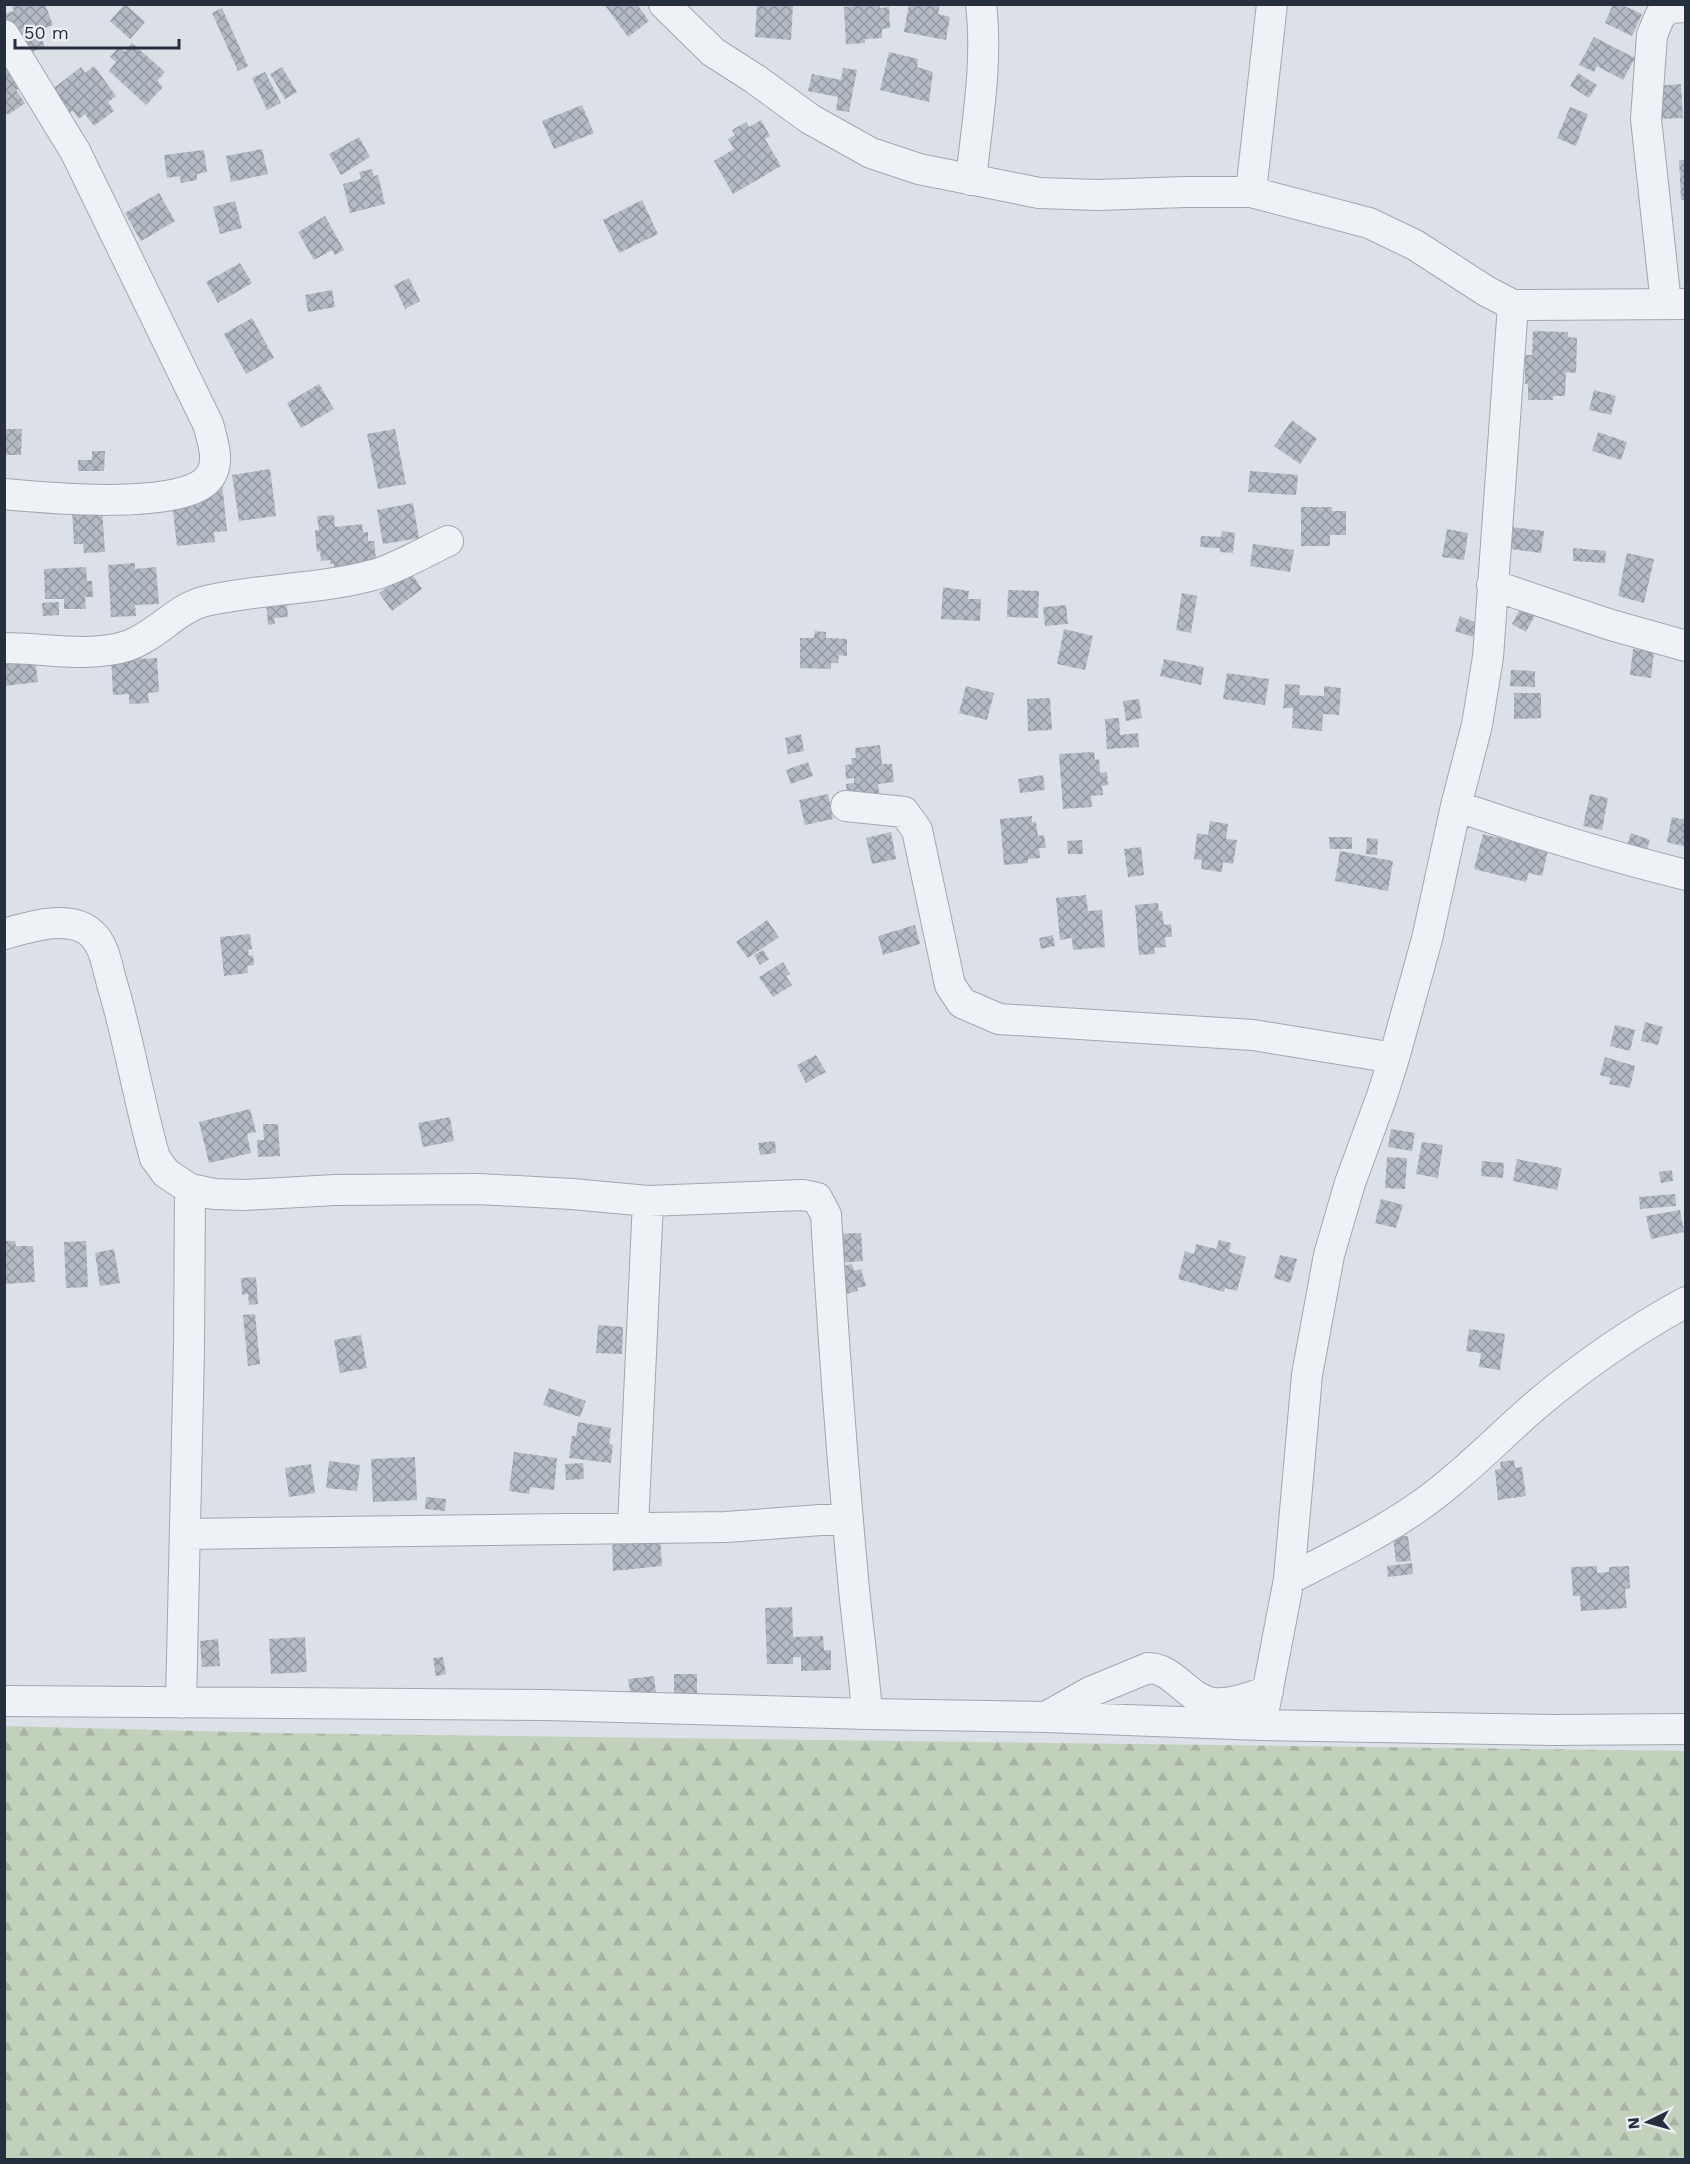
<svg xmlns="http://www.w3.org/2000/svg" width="1690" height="2164" font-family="'Work Sans',sans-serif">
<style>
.forest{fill:url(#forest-firs)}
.building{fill:url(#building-cross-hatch)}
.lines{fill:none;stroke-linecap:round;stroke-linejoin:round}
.minor-casing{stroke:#a1a7b1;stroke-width:32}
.minor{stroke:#eef1f5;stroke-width:30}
</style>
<defs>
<pattern id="forest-firs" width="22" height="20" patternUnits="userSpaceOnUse" patternTransform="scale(1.5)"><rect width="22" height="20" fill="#c2d1bc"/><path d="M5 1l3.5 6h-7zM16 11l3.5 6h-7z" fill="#a7b4a3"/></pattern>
<pattern id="building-cross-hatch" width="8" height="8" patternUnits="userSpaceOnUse" patternTransform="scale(1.5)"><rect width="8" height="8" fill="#b3bac4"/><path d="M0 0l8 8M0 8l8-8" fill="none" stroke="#9198a1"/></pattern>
</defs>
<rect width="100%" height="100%" fill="#dce0e7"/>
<path class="forest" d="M5,1726l266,7 1414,18v408h-1680z"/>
<path class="building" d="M11,4h34l8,21 -15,6 7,16 -19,7 -12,-16 -9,-24 9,-3z
M125,4l20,18 -15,17 -20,-18z
M604,4h33l12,17 -21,16z
M757,4h36l-2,36 -36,-3z
M880,4v4l9,-1 1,21 -8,1v9l-17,1v4l-19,1 -2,-37z
M909,4h31l-2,10 12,3 -4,23 -42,-8z
M1613,4h7l22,10 -10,22 -27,-13z
M222,8l26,58 -10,5 -26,-58z
M1594,37l41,21 -12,22 -26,-14 -3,6 -15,-7z
M132,43l33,29 -8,9 6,6 -17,18 -37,-34 7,-9 -6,-5 9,-10 5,5z
M889,52l29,7 -1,8 16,5 -4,30 -49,-12z
M10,62l15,23 -9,5 9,13 -17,12 -4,-5v-45z
M94,66l22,30 -8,6 6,9 -20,15 -9,-12 -6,5 -6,-8 -5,4 -18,-24 31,-24 4,6z
M282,67l15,25 -12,7 -15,-25z
M843,68l14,2 -8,42 -13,-2 2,-13 -30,-6 4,-17 29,6z
M265,72l16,31 -14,7 -15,-32z
M1578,73l19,12 -8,13 -19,-12z
M1681,84l2,34 -26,1 -2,-33z
M582,105l12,28 -40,16 -12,-28z
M1570,107l18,7 -12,32 -19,-8z
M761,120l9,16 -5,3 16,27 -48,28 -19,-33 20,-12 -6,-10 7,-4 -3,-5 14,-8 3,5z
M359,137l11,20 -29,18 -12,-21z
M262,149l6,25 -37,8 -5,-26z
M204,150l3,22 -10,2v6l-16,3 -1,-7 -13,2 -3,-23z
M1679,160h7v40h-5z
M372,169l2,7 4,-1 7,29 -35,9 -7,-29 18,-5 -2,-7z
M159,193l16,28 -34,20 -16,-28z
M642,200l16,34 -39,19 -16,-33z
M235,201l7,27 -22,6 -7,-27z
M325,216l19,34 -9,5 -3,-5 -18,10 -16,-28z
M240,263l12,20 -34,20 -12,-21z
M409,278l11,23 -15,8 -11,-24z
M332,290l3,17 -27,5 -3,-17z
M252,318l22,40 -28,16 -22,-40z
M1533,331l35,1v5l9,1 -1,35 -10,-1 -1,24h-12v4h-25v-16h-3v-29h7z
M319,384l15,25 -33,19 -14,-25z
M1594,390l22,6 -5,19 -22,-5z
M1292,420l25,19 -17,25 -26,-18z
M4,429h18l-1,26h-17z
M395,429l11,55 -28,5 -11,-55z
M1598,432l29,10 -6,18 -29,-9z
M92,451h13l-1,20h-26v-11h14z
M270,469l6,47 -37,5 -7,-46z
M1250,471l48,4 -2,20 -48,-3z
M222,483l5,48 -13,1 1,10 -38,4 -5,-44z
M413,503l6,35 -36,6 -6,-34z
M1301,507h31v4h14v24h-16v11h-29z
M102,509l3,43 -21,1 -1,-9h-9l-2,-34z
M334,515l1,12 27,-3 1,9 5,-1v9h6l2,19 -11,1v9l-30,3 -1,-9h-4v-4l-9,1 -1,-10 -3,1 -2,-22h4l-2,-14z
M1512,527l32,4 -3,22 -31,-4z
M1447,529l21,4 -4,27 -22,-3z
M1222,531l13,2 -2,20 -13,-1v-4l-20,-1 1,-11 20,1z
M1253,544l41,6 -4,22 -40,-6z
M1573,548l33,3 -1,12 -32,-2z
M1627,553l27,6 -10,44 -26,-7z
M135,563v6l21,-2 3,37 -24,1 1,11 -25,1 -3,-52z
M86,567l1,14h5l1,16h-8l1,12h-22v-10h-19l-1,-30z
M410,571l12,18 -30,22 -13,-18z
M943,587l26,4 -1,8h13l-1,22 -39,-2z
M1008,590l31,1 -1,27 -31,-1z
M1182,593l15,3 -6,37 -15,-3z
M286,598l2,19 -14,1 1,6 -7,1 -2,-26z
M1525,600l14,8 -13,24 -14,-8z
M59,602v13l-16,1 -1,-13z
M1066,605l2,19 -23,2 -2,-19z
M1460,616l17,7 -4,14 -18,-6z
M1064,629l29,7 -8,34 -28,-6z
M815,631l11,1v6l21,1v17l-8,-1 -1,8h-7v6l-31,-1v-30h14z
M32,638l6,44 -34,4v-45z
M1633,649l21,2 -3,27 -21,-3z
M141,655v4l16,-1 2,34 -11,1 1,10 -20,1v-10l-16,1 -2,-38z
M1164,659l40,8 -3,18 -41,-9z
M1511,670l24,1v16l-25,-1z
M1227,673l42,6 -4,26 -42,-6z
M1285,684l15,1 -1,10 25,1v-10l17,2 -2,27 -16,-1 -1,17 -30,-3 1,-20h-10z
M966,686l28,7 -7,27 -28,-7z
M1514,693h27v25l-27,1z
M1050,698l2,32 -24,1 -1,-32z
M1139,699l3,19 -16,3 -3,-20z
M1119,718l1,17 18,-2 1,14 -32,2 -2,-30z
M801,734l3,17 -16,3 -3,-16z
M880,745l2,19h10l2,18 -16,2 2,13 -33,-2 -1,-11 8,-1v-5l-8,1 -1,-14 7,-1 -1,-6h5l-1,-10z
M1094,752l1,8 4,-1 1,14 7,-1 1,13 -6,1 1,9 -12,1 1,11 -29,2 -4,-55z
M808,762l5,14 -22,8 -5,-14z
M1043,775l2,15 -25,3 -2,-14z
M828,794l5,25 -28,6 -6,-25z
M1590,794l18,4 -6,32 -19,-4z
M1032,816v6h4l2,14 6,-1 2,13h-7l1,10 -12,1v4l-24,2 -4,-46z
M1672,817l14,3v27l-19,-5z
M1210,821l18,3 -2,15 11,1 -4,24 -10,-2 -1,10 -21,-3 1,-9 -8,-1 3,-26 11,2z
M891,832l5,27 -24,5 -6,-26z
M1631,833l19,7 -5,15 -19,-6z
M1483,834l65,16 -6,26 -13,-3 -3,9 -52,-13z
M1329,837h23v12h-22z
M1367,838l11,1 -1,16 -11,-1z
M1082,840l1,14h-15l-1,-13z
M1141,847l3,28 -16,2 -4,-28z
M1340,851l53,10 -5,30 -53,-10z
M1086,895l2,16 14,-1 3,37 -32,3 -1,-12 -12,2 -4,-42z
M1158,903l1,8h3l2,14 7,-1 1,13h-7l1,10 -12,1 1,6 -16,1 -4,-50z
M767,920l12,17 -31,21 -12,-16z
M915,925l5,19 -37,11 -5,-19z
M250,934l2,15 -4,1 1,6 4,-1 1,10 -7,1 1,7 -24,3 -4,-39z
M1053,935l2,11 -14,3 -2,-11z
M763,950l6,9 -9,6 -6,-10z
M783,962l7,12 -4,2 6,9 -19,12 -14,-20z
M1645,1022l18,5 -5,18 -17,-4z
M1615,1025l20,5 -5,21 -20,-5z
M816,1055l10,17 -20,11 -9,-18z
M1605,1057l30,9 -5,22 -21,-4 2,-6 -11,-3z
M250,1109l6,23 -9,2 4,19 -42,10 -10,-41z
M450,1117l4,24 -31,6 -5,-24z
M263,1124h15l2,32 -22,1 -1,-17h7z
M1391,1129l24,4 -3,18 -24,-4z
M775,1141l1,12 -16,2 -2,-12z
M1422,1142l21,3 -5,33 -22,-4z
M1387,1157l20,1 -2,31 -20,-1z
M1517,1159l45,9 -5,22 -44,-9z
M1482,1161l22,2 -1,15 -22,-2z
M1672,1170l1,11 -12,2 -2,-11z
M1675,1194l1,12 -36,3 -1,-12z
M1381,1199l22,6 -7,23 -21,-5z
M1680,1210l4,22 -33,7 -5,-23z
M861,1233l2,28 -26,2 -2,-29z
M1219,1240l12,3 -2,9 17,5 -9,34 -12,-3 -1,4 -46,-13 7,-28 9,3 2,-10 20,5z
M4,1241h11l1,5h17l2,36 -31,2z
M86,1241l2,46 -22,1 -2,-46z
M114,1249l6,34 -20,3 -5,-33z
M1280,1255l17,4 -7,24 -16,-5z
M852,1264l2,7 7,-2 5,17 -9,2 1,3 -16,4 -7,-27z
M256,1277l2,27 -9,1 -1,-11 -6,1 -1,-17z
M255,1314l5,50 -12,2 -5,-51z
M598,1325l25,2 -1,27 -26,-1z
M1469,1329l36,5 -5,36 -21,-3 2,-14 -15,-2z
M361,1335l6,33 -27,5 -6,-33z
M549,1388l37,13 -6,16 -37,-12z
M578,1422l33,6 -2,16 4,1 -2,18 -42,-5 3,-22h4z
M514,1452l43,6 -3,32 -24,-3 -1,7 -20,-3z
M415,1457l2,43 -44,2 -2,-43z
M1514,1460l1,8 7,-1 4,29 -28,4 -3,-30 6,-1 -1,-7z
M329,1461l31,4 -3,26 -31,-3z
M583,1463l1,16 -18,1 -1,-16z
M311,1464l4,29 -26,4 -4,-29z
M426,1497l20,2 -1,12 -20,-2z
M660,1534l2,32 -49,5 -1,-35z
M1408,1536l3,25 -15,1 -3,-25z
M1412,1563l1,11 -25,3 -1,-11z
M1597,1566v7l12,-1v-5l20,-1 1,22 -5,1 2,19 -46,3 -1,-15h-7l-2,-29z
M792,1607l1,30 30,-1 1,14h7v20l-30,1v-14h-8v7h-26l-2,-56z
M305,1637l2,35 -36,2 -2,-35z
M218,1639l2,27 -18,1 -2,-26z
M443,1657l3,17 -10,2 -3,-18z
M674,1674h23v23h-23z
M654,1676l2,18 -25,3 -3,-18z"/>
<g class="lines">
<g class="minor-casing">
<path id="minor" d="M664,4l49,48 42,27 55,40 61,34 48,16 120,24 59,2 87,-3h66l118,31 46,22 71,46 27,14 173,-1
M4,35l71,116 133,273c5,18 14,42 -2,57 -31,29 -160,17 -202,13
M971,180c6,-58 17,-117 10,-176
M1251,192l21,-188
M1666,304l-20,-185 6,-84 8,-19 9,-8 17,-1
M1492,585l119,40 75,21
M4,648c40,0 85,10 123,-2 30,-10 49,-38 79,-45 55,-13 112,-11 167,-26 23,-6 53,-24 75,-34
M846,806l58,6 13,18 33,155 12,18 37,16 254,16 141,23
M1456,806c76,26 152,50 230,69
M4,934c25,-7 67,-21 88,0 12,11 15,31 19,46 18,59 27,119 44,178l11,15 24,16 24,5 30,1 91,-5 143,-1 94,5 76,7 155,-6 14,3 9,17c7,121 16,243 27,363 4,46 11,91 14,136
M633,1527l15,-326
M185,1534l541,-7 122,-9
M1289,1579c45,-23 91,-45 132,-74 41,-29 76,-66 114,-99 46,-39 98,-75 151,-104
M4,1701l542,4 321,9 179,3 215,8 293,5 132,-1
M181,1703l8,-354 1,-160
M1046,1717l44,-25 58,-24c26,0 39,31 65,35 18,2 38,-6 55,-12
M1261,1725l28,-146 18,-204 22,-120 21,-72 32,-87 12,-38 33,-119 29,-133 21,-81 11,-68 25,-352"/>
</g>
<use href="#minor" class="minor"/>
</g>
<rect width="1690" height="2164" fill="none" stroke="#252f3e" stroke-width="12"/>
<g transform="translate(1648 2122) rotate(265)" stroke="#ebeff5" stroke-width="4.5" paint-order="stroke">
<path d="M0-4.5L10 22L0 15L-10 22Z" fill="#252f3e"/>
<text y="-9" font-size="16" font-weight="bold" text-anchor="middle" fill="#252f3e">N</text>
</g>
<path d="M15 39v9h164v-9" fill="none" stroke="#252f3e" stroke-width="3"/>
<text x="24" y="39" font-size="18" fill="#252f3e" stroke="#ebeff5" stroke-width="4.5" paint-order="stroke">50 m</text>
</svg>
